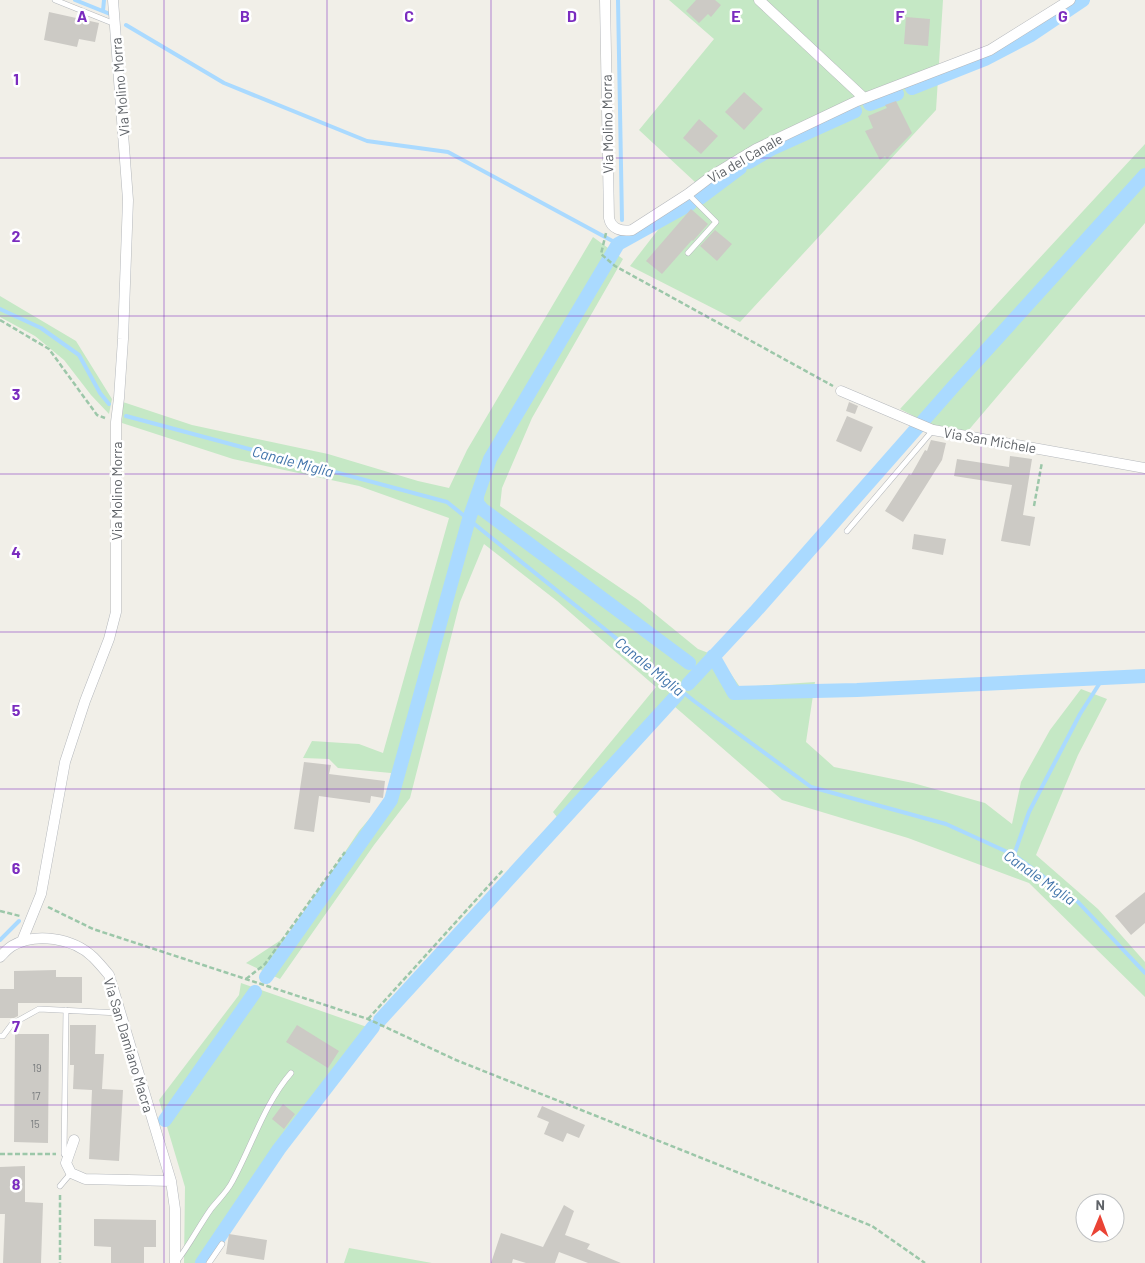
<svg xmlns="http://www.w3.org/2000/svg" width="1145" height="1263" font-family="Barlow,sans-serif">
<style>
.green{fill:#c5e8c5}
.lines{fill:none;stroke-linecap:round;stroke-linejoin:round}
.stream{stroke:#aadaff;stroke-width:4}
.canal{stroke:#aadaff;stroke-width:14}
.building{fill:#cccac5}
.lane-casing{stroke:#b5b8bc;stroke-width:6}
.street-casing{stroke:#b5b8bc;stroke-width:11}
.path{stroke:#9cc7a9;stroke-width:2.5;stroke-dasharray:5 2.5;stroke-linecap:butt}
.lane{stroke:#fff;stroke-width:5}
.street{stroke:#fff;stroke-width:10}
.grid{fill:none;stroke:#7b2cbf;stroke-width:1;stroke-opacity:0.55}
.labels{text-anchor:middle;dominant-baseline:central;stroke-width:5;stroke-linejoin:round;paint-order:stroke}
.number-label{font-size:11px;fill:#7a7d7f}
.street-label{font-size:14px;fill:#5f6368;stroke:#fff}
.water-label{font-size:15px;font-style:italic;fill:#4174aa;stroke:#fff}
.grid-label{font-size:16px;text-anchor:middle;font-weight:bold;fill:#7b2cbf;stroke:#fff;stroke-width:5;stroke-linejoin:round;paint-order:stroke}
</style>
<rect width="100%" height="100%" fill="#f1efe8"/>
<path class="green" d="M669,0h274l-7,110 -196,212 -110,-56 65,-84 -56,-52 75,-91z
M1145,144v79l-178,209 -30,-4 -37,-19z
M593,237l30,22 -91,159 -30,70 -2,18 138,94 60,49 21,8 21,30 75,-5 -9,60 28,25 79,16 72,20 27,21 9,-42 29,-52 31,-41 26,10 -29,56 -42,100 62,54 47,53v35l-116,-114 -121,-45 -126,-38 -108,-94 -109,121 -12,-15 103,-125 -99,-86 -73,-57 -24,58 -50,196 -36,47 -94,134 -34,-16 44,-29 69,-103 29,-34 3,-24 -53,-5 -9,-9 -26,-1 9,-17 47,3 24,9 66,-235 -90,-32 -126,-27 -111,-36 1,-21 69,23 136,29 90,27 31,7 18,-38z
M0,296l76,45 36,58 -3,15 -18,-19 -27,-35 -29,-24 -35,-19z
M241,983l126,44 -67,90 -104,146h-12l1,-76 -26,-87 80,-105z
M349,1248l83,15h-88z"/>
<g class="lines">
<path class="stream" d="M75,0l35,14
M618,0l4,220
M103,11l1,-11
M126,25l98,58 143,58 81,11 170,92
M0,309l41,19 38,27 21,38 9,11
M126,416l321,86 247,199 117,86 135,37 68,31 64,47 67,71
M1014,855l15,-43 51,-98 23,-36
M0,940l19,-19"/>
<path class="canal" d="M912,88l73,-29 46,-24 52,-35
M870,104l27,-10
M749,162l24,-14 82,-37
M700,198l40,-30
M477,497v6l5,6 207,154
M713,656l21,37 123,-3 288,-14
M688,684l67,-72 198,-225 192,-212
M266,977l125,-177 78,-281 21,-60 128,-215 72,-40
M380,1020l298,-326
M165,1120l90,-128
M202,1263l77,-114 94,-122"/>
</g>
<path class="building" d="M696,0h19l6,5 -10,12 -3,-3 -9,9 -13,-12z
M49,12l50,11 -4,19 -16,-3 -2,8 -33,-7z
M906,17l24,2 -2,27 -24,-2z
M744,92l19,17 -19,21 -19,-18z
M896,101l16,32 -25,26 -2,-3 -5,4 -15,-29 8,-3 -5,-12 19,-8 -2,-3z
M699,119l19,17 -17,18 -18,-16z
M691,209l17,15 -15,17 -1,-1 -30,34 -16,-13z
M715,230l17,14 -15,17 -17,-15z
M849,402l9,4 -3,8 -9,-3z
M847,416l26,11 -12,25 -25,-11z
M931,440l15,3 -4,17 -39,62 -18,-11 24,-37 2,1 14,-25 2,1z
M1010,456l22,3 -9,56 12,2 -5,29 -29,-5 11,-56 -58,-9 3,-17 52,8z
M914,534l32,5 -3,16 -31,-6z
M304,762l27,3 -2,9 56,7 -2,17 -12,-2 -1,7 -51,-7 -5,36 -20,-3z
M1145,892v31l-14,12 -16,-19z
M56,970v7h26v26h-64v13l-4,2h-14v-29h14v-18z
M70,1025h26l-1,29h9l-2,35 21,1 -4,71 -30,-2 3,-69 -19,-1 1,-24h-4z
M297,1025l42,26 -11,17 -42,-26z
M15,1034h34l-1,109 -34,-1z
M283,1104l12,10 -11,15 -12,-10z
M542,1106l43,19 -6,13 -12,-5 -4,9 -19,-8 5,-12 -12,-5z
M25,1166v36l18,1 -2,60h-38l2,-49h-5v-47z
M564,1205l10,6 -9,24 25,9 -3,5 34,14h-33l-29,-11 -4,11h-29l-13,-4 -1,4h-21l10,-30 42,14z
M94,1219l62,1v27h-12v16h-33v-16l-17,-1z
M229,1234l38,6 -3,20 -38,-6z"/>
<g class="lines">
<g class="lane-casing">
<path id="lane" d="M55,0l60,24
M688,253l28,-31 -28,-28
M847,531l86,-101
M0,1036h3l9,-12 27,-15 80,4
M64,1154l2,-144
M60,1186l11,-13
M177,1261c13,-17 22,-35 34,-52 7,-9 16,-17 21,-27 20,-36 32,-78 59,-109
M209,1263l13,-19"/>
</g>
<g class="street-casing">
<path id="street" d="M605,0l4,218c2,11 13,14 23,12l56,-36 25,-19 43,-26 101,-48 133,-51 80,-50
M759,0l105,98
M841,391l92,39 212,38
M22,941l19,-47 24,-132 20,-61 24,-62 7,-27v-190l3,-24 4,-59 5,-139 -15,-200
M0,957c4,-4 7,-8 12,-11 24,-14 61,-8 81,11 6,6 11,12 16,18l62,206 4,28v54
M74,1140l-8,23 5,10 14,6 86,2"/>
</g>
<path class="path" d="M606,233l-5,21 14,12 218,120
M0,320l49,29 48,66 8,3
M1034,506l8,-44
M48,907l45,22 275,90 88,41 416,166 53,37
M0,911l20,5
M246,979l19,-15 80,-112
M368,1019l135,-149
M0,1154h56
M60,1195v68"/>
<use href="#lane" class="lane"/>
<use href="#street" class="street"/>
</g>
<path class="grid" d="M164,0v1263M327,0v1263M491,0v1263M654,0v1263M818,0v1263M981,0v1263M0,158h1145M0,316h1145M0,474h1145M0,632h1145M0,789h1145M0,947h1145M0,1105h1145"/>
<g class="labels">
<g class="number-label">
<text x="37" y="1067">19</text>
<text x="36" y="1095">17</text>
<text x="35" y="1123">15</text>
</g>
<g class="street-label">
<text transform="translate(120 87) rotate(-95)">Via Molino Morra</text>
<text transform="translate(607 124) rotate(-91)">Via Molino Morra</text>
<text transform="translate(745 158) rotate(-30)">Via del Canale</text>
<text transform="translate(990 440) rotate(10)">Via San Michele</text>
<text transform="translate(116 491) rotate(-90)">Via Molino Morra</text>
<text transform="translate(129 1045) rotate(73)">Via San Damiano Macra</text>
</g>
<g class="water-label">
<text transform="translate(293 461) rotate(15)">Canale Miglia</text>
<text transform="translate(650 666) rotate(39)">Canale Miglia</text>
<text transform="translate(1040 877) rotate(35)">Canale Miglia</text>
</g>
</g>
<g class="grid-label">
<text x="82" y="22">A</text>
<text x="245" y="22">B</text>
<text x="409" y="22">C</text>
<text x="572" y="22">D</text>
<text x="736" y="22">E</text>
<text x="900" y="22">F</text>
<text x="1063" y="22">G</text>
<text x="16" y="85">1</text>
<text x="16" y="242">2</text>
<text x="16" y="400">3</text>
<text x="16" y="558">4</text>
<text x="16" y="716">5</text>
<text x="16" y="874">6</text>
<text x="16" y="1032">7</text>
<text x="16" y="1190">8</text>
</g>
<g transform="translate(1100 1218) rotate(1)"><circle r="24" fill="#ffffff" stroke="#bfc1c3"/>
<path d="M0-4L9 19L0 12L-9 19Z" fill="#ea4335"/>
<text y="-8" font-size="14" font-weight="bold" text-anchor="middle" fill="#5f6368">N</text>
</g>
</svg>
